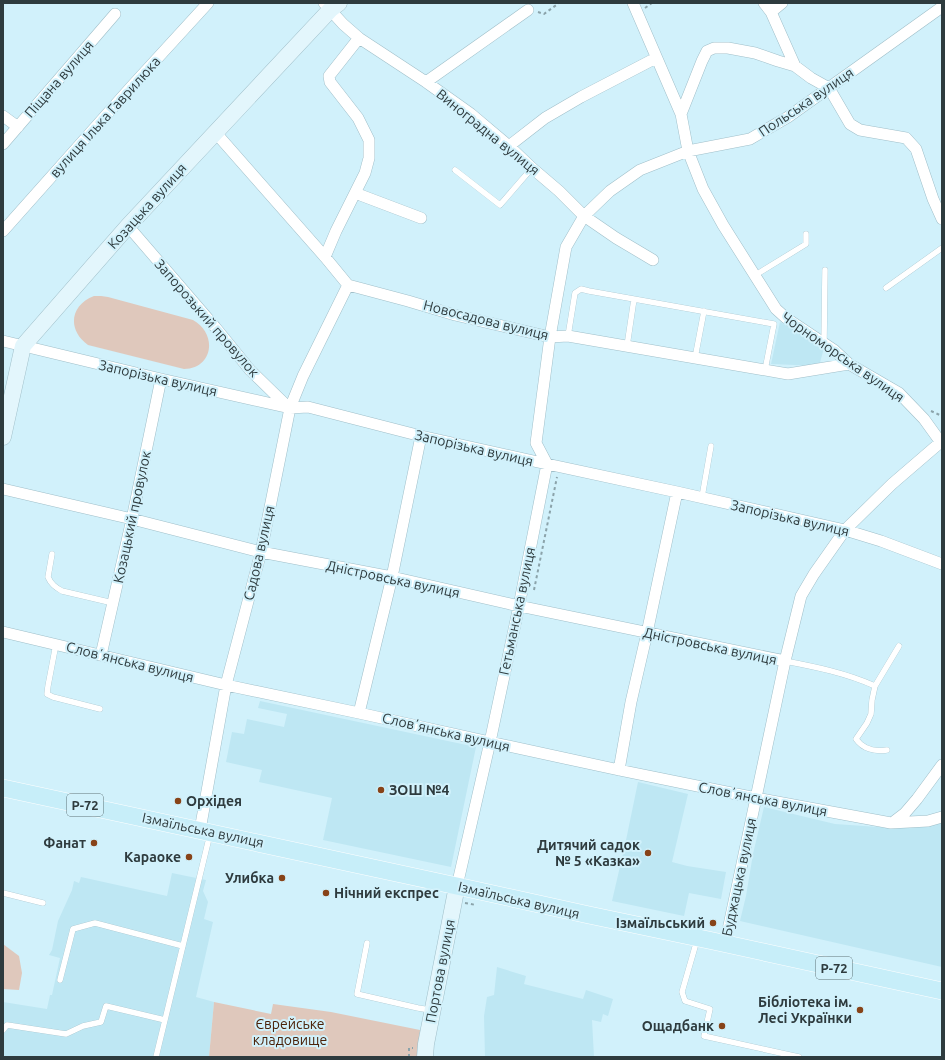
<svg xmlns="http://www.w3.org/2000/svg" width="945" height="1060" font-family="Ubuntu,sans-serif">
<style>
.built{fill:#bee7f3}
.green{fill:#dfc8bc}
.lines{fill:none;stroke-linecap:round;stroke-linejoin:round}
.lane-casing{stroke:#a0bfc9;stroke-width:6}
.street-casing{stroke:#a0bfc9;stroke-width:12}
.secondary-casing{stroke:#a0bfc9;stroke-width:17}
.primary-casing{stroke:#fff;stroke-width:18}
.path{stroke:#8ba3aa;stroke-width:2;stroke-dasharray:3 3;stroke-linecap:butt}
.lane{stroke:#fff;stroke-width:5.5}
.street{stroke:#fff;stroke-width:11}
.secondary{stroke:#e3f6fc;stroke-width:16}
.primary{stroke:#c7eef9;stroke-width:17}
.poi-dot{fill:#874318;stroke:#d1f1fb;stroke-width:1.5}
.labels{text-anchor:middle;dominant-baseline:central;stroke-width:4;stroke-linejoin:round;paint-order:stroke}
.shield{fill:#d1f1fb;stroke:#5f7277;stroke-width:1}
.shield-label{font-size:13px;font-weight:bold;fill:#2e3b3e}
.street-label{font-size:14px;fill:#2e3b3e;stroke:#d1f1fb}
.poi-label{font-size:14px;font-weight:bold;fill:#2e3b3e;stroke:#d1f1fb;text-anchor:end}
.park-label{font-size:14px;fill:#4b2209;stroke:#d1f1fb}
</style>
<rect width="100%" height="100%" fill="#d1f1fb"/>
<path class="built" d="M780,322l44,26 -5,18 -48,-2z
M260,701l216,46 -25,120 -128,-27 9,-42 -73,-16 3,-12 -36,-8 6,-30 12,2 3,-15 37,8 3,-13 -29,-6z
M638,782l50,12 -16,68 15,4 39,6 -5,27 -32,-6 -5,23 -72,-15 13,-56z
M764,807l71,17 58,4 49,-6v145l-202,-46 6,-25 7,-42z
M172,873l34,7 -3,11 5,11 -4,17 9,3 -17,75 18,5 -5,55h-206v-55l44,7 3,-14h2l8,-37 -11,-3 3,-5 6,-29 14,-31 2,-9 5,2 2,-6 86,19z
M497,967l29,9 -2,8 59,15 3,-9 27,9 -5,17 -5,-2 -2,8 -9,-2 2,37h-109l-1,-41 3,-19 7,-2z"/>
<path class="green" d="M94,296h7l7,1 85,23c25,14 20,49 -9,49l-96,-24c-21,-15 -18,-40 6,-49z
M3,944l16,12 3,17 -3,17 -16,-1z
M214,1002l57,12 2,-10 58,8 89,18 -2,27h-209z"/>
<g class="lines">
<g class="lane-casing">
<path id="lane" d="M455,170l45,35 32,-37
M754,276l52,-32v-10
M886,288l56,-40
M568,336l7,-43 6,-4 8,2 185,33 -9,46
M824,343l1,-73
M627,346l7,-47
M695,358l9,-47
M702,497l9,-51
M52,554l-4,23c3,7 7,10 14,14l51,12
M56,644l-8,42 -1,8 6,3 47,12
M785,661c31,6 61,12 90,25
M887,750c-12,2 -24,-1 -31,-11l11,-16 4,-9 1,-14 3,-14 24,-40
M3,893l40,10
M697,940l-15,52 3,9 25,8 -6,27 95,21
M367,943l-10,51 61,14 12,2
M60,980l13,-51 22,-6 88,23
M3,1030l4,-5 59,9 17,-8 18,-4 5,-16 59,14
M156,1057l54,-223"/>
</g>
<g class="street-casing">
<path id="street" d="M324,3l19,21 16,14 67,44 45,32 38,32 23,22 27,23 25,25 32,22 37,22
M633,3l48,111 7,37 15,38 20,36 53,84 10,9 48,32 15,14 50,29 25,26 18,25
M764,3l7,9 24,54
M771,12l11,-9
M426,82l102,-72
M681,114l21,-53 5,-10 7,-3h14l27,5 23,8 17,5 16,12 18,10 21,36 10,6 46,8 10,11 17,50 9,20
M3,116l15,11
M215,132l110,125 23,28 60,16 47,14 95,22 18,-1 220,38 61,-10
M3,144l112,-130
M509,146l36,-28 36,-21 75,-39
M355,193l66,25
M128,226l87,101 35,43 39,38
M3,231l129,-145 76,-83
M325,257l11,-26 29,-58 4,-15v-18l-11,-22 -28,-36 -1,-6 30,-38
M3,341l158,38 129,29 18,-1 113,29 126,28 130,28 168,38 36,11 61,23
M3,489l129,30 129,33 131,25 127,29 266,55
M3,632l223,53 133,28 131,29 129,28 137,28 135,25 37,-2 14,-4
M101,655l31,-136 29,-140
M359,713l33,-136 29,-141
M619,770l12,-68 16,-69 30,-141
M892,823l13,-10 12,-14 25,-34
M200,830l26,-145 35,-133 29,-144 13,-32 45,-91
M457,886l33,-144 29,-136 28,-142 -11,-21 14,-106 16,-90 18,-31 26,-25 30,-21 48,-19 62,-12 38,-22 154,-110
M725,944l60,-283 16,-65 13,-22 31,-44 47,-46 50,-43"/>
</g>
<g class="secondary-casing">
<path id="secondary" d="M3,437l20,-91 105,-120 203,-217 8,-6
M425,1057l1,-13 31,-158"/>
</g>
<g class="primary-casing">
<path id="primary" d="M3,788l463,100 123,27 124,26 229,50"/>
</g>
<path class="path" d="M645,8l7,-5
M538,12l6,2 15,-11
M931,411l11,5
M534,590l23,-113
M465,903l11,2
M409,1057v-9h4"/>
<use href="#lane" class="lane"/>
<use href="#street" class="street"/>
<use href="#secondary" class="secondary"/>
<use href="#primary" class="primary"/>
</g>
<g class="poi-dot">
<circle cx="381" cy="790" r="4"/>
<circle cx="178" cy="801" r="4"/>
<circle cx="94" cy="843" r="4"/>
<circle cx="648" cy="853" r="4"/>
<circle cx="189" cy="857" r="4"/>
<circle cx="282" cy="878" r="4"/>
<circle cx="326" cy="893" r="4"/>
<circle cx="713" cy="923" r="4"/>
<circle cx="860" cy="1010" r="4"/>
<circle cx="722" cy="1026" r="4"/>
</g>
<g class="labels">
<g class="shield">
<rect x="67" y="794" width="36" height="22" rx="3"/>
<rect x="816" y="957" width="36" height="22" rx="3"/>
</g>
<g class="shield-label">
<text x="85" y="805">Р-72</text>
<text x="834" y="968">Р-72</text>
</g>
<g class="street-label">
<text transform="translate(59 79) rotate(-49)">Піщана вулиця</text>
<text transform="translate(806 102) rotate(-34)">Польська вулиця</text>
<text transform="translate(105 117) rotate(-48)">вулиця Ілька Гаврилюка</text>
<text transform="translate(488 132) rotate(39)">Виноградна вулиця</text>
<text transform="translate(147 206) rotate(-48)">Козацька вулиця</text>
<text transform="translate(207 318) rotate(49)">Запорозький провулок</text>
<text transform="translate(486 320) rotate(14)">Новосадова вулиця</text>
<text transform="translate(843 357) rotate(35)">Чорноморська вулиця</text>
<text transform="translate(158 378) rotate(13)">Запорізька вулиця</text>
<text transform="translate(474 448) rotate(13)">Запорізька вулиця</text>
<text transform="translate(132 517) rotate(-78)">Козацький провулок</text>
<text transform="translate(790 518) rotate(13)">Запорізька вулиця</text>
<text transform="translate(259 553) rotate(-77)">Садова вулиця</text>
<text transform="translate(393 579) rotate(12)">Дністровська вулиця</text>
<text transform="translate(517 611) rotate(-78)">Гетьманська вулиця</text>
<text transform="translate(710 646) rotate(12)">Дністровська вулиця</text>
<text transform="translate(130 662) rotate(14)">Словʼянська вулиця</text>
<text transform="translate(446 732) rotate(13)">Словʼянська вулиця</text>
<text transform="translate(763 799) rotate(11)">Словʼянська вулиця</text>
<text transform="translate(203 830) rotate(12)">Ізмаїльська вулиця</text>
<text transform="translate(739 877) rotate(-78)">Буджацька вулиця</text>
<text transform="translate(519 900) rotate(13)">Ізмаїльська вулиця</text>
<text transform="translate(440 971) rotate(-79)">Портова вулиця</text>
</g>
<g class="poi-label">
<text x="389" y="790" text-anchor="start">ЗОШ №4</text>
<text x="186" y="801" text-anchor="start">Орхідея</text>
<text x="86" y="843">Фанат</text>
<text x="640" y="845">Дитячий садок<tspan x="640" dy="16">№ 5 «Казка»</tspan></text>
<text x="181" y="857">Караоке</text>
<text x="274" y="878">Улибка</text>
<text x="334" y="893" text-anchor="start">Нічний експрес</text>
<text x="705" y="923">Ізмаїльський</text>
<text x="852" y="1002">Бібліотека ім.<tspan x="852" dy="16">Лесі Українки</tspan></text>
<text x="714" y="1026">Ощадбанк</text>
</g>
<g class="park-label">
<text x="290" y="1024">Єврейське<tspan x="290" dy="16">кладовище</tspan></text>
</g>
</g>
<rect width="945" height="1060" fill="none" stroke="#2e3b3e" stroke-width="8"/>
</svg>
